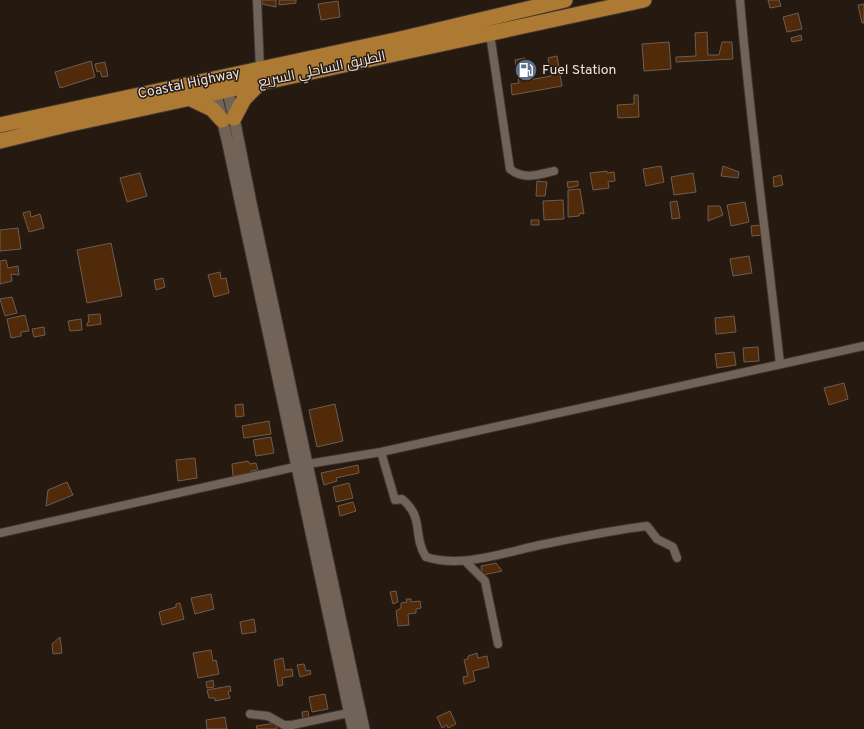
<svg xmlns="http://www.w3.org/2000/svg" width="864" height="729" font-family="Overpass,Cairo,sans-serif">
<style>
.building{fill:#512a09;stroke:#6c5d53}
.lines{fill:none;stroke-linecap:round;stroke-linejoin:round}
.street-casing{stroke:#3f3531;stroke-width:10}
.secondary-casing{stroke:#3f3531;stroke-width:13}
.highway-casing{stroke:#3f3531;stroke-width:17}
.street{stroke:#726359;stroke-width:8}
.secondary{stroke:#726359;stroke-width:11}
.highway{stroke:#ac7a33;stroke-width:15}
.labels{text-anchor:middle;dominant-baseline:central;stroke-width:3;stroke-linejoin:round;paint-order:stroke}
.street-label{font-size:14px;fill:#ebe2dd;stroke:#251910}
.poi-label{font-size:14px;fill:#ebe2dd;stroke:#251910;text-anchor:start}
</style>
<rect width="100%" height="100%" fill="#251910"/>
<path class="building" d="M262,0h14v7l-14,-3z
M279,0h17v3l-17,2z
M768,0h11l2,6 -11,2z
M338,1l2,16 -19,3 -3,-16z
M864,4v19h-2l-4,-18z
M798,13l4,16 -15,3 -4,-15z
M707,32l1,23h11l3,-13h10l1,17 -57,3v-5l20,-1 -1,-23z
M801,35l1,5 -10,2 -1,-4z
M669,42l2,27 -27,2 -2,-27z
M557,56l5,30 -50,9 -1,-11 8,-1 -4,-23 10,-2 4,22 22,-4 -3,-18z
M91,61l4,16 -35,11 -5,-16z
M105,62l3,14 -6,1 -2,-6 -3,1 -2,-8z
M634,95h4l1,22 -21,1 -1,-13 17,-1z
M661,166l3,16 -18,4 -3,-17z
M723,166l16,6 -1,6 -17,-2z
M607,171v2l7,-1 1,9 -7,1 1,6 -16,2 -3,-17z
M140,173l7,23 -20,6 -7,-24z
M693,173l3,19 -22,3 -3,-18z
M781,175l2,10 -9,2 -1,-10z
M537,181l10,1 -2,14h-9z
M578,181v5l-10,2 -1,-6z
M580,189l4,25 -4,-1 -1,3 -11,1v-27z
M563,200l1,19 -20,1 -1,-19z
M677,201l3,17 -8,1 -2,-17z
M745,202l4,20 -18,4 -4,-21z
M708,206h12l3,9 -15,6z
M30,211l1,6 9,-3 4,14 -15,4 -6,-19z
M531,220h8v5h-8z
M761,225l1,10 -10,1 -1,-10z
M18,228l3,21 -21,2v-21z
M111,243l11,53 -35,7 -10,-53z
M749,256l3,17 -19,3 -3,-17z
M6,260l2,8 10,-2 1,9 -8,-1 1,7 -12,3v-23z
M220,272l1,7 5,-1 3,15 -15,4 -6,-22z
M163,278l2,9 -9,3 -2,-10z
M12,297l5,16 -12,3 -5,-17z
M100,314l1,10 -14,2v-3l2,-1 -1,-7z
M25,315l4,16 -8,1v4l-10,2 -4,-19z
M734,316l2,16 -20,2 -1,-16z
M81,319l1,11 -12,1 -2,-10z
M44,327l1,8 -11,2 -2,-8z
M758,347l1,14 -15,1 -1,-14z
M734,352l2,13 -19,3 -2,-14z
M844,383l4,16 -19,6 -5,-17z
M243,404l1,12 -8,1 -1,-12z
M335,404l8,37 -26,6 -8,-37z
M269,421l2,13 -27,4 -2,-12z
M271,437l3,16 -18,3 -3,-16z
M195,458l2,20 -19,3 -2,-21z
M248,461l2,3 6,-1 2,7 -7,1v2l-18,3 -1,-12z
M358,465l1,8 -23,5 1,3 -13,4 -3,-12z
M67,482l6,13 -27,11 2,-16z
M349,483l4,15 -17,4 -3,-15z
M353,502l3,9 -16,5 -2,-10z
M496,563l6,8 -19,4 -2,-9z
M396,591l2,11 -5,2 -3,-12z
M211,594l3,15 -19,5 -4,-16z
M406,599h5v3l9,-1 1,7 -5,1v4l-8,1 1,11 -11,1 -2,-15 5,-3v-5l6,-1z
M180,603l4,16 -22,6 -3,-13 17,-5v-3z
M254,619l2,13 -14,2 -2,-12z
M60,637l2,16 -9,1 -1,-10z
M211,650l2,11 3,-1 3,14 -21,4 -5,-25z
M477,653l1,5 9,-2 2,11 -16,4 2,10 -11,3 -1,-7 5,-1 -4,-16 4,-1v-3z
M283,658l2,12 7,-1 1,7 -11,2 1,7 -5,1 -4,-26z
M304,664l2,7 4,-1 1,4 -11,3 -3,-12z
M213,680l1,7 -7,1 -1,-6z
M230,686l1,5 -3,1 2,6 -15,3v-3h-6l-2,-8z
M325,694l3,15 -16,3 -3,-15z
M308,711l1,7 -6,1 -1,-7z
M450,711l6,13 -8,4 -1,-3 -5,3 -5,-11z
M225,717l2,12h-20l-1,-9z
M276,723l1,6h-20l-1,-3z"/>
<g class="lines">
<g class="street-casing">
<path id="street" d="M257,0l3,69
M740,0c10,122 27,242 40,364
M490,34l20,135c13,11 28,6 44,2
M381,452l14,48 7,-1c23,19 10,36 24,58 38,12 82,-6 119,-13 34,-7 68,-14 102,-18l10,13 16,8 4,11
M0,533l308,-69 73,-12 483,-106
M465,561l20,20 13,63
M250,714l18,2 16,9h8l61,-13"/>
</g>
<g class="secondary-casing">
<path id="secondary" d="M226,84l8,34 17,85 113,526
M214,86l14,58 125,585"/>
</g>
<g class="highway-casing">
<path id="highway" d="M191,99l21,10 10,11
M234,118l10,-19 15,-15
M0,125l400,-86 165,-39
M0,141l66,-16 578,-125"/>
</g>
<use href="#street" class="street"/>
<use href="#secondary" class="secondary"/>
<use href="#highway" class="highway"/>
</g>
<defs>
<g id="fuel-disc" transform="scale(1.15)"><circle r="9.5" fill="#5c6f8a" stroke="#251910"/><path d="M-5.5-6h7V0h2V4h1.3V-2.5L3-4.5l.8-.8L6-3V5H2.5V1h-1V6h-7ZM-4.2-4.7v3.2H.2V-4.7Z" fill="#fff"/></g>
</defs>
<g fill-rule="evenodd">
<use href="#fuel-disc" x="526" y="70"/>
</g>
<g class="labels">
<g class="street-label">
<text transform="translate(322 70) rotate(-12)">الطريق الساحلي السريع</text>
<text transform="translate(189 84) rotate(-12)">Coastal Highway</text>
</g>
<g class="poi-label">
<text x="542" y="70">Fuel Station</text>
</g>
</g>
</svg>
